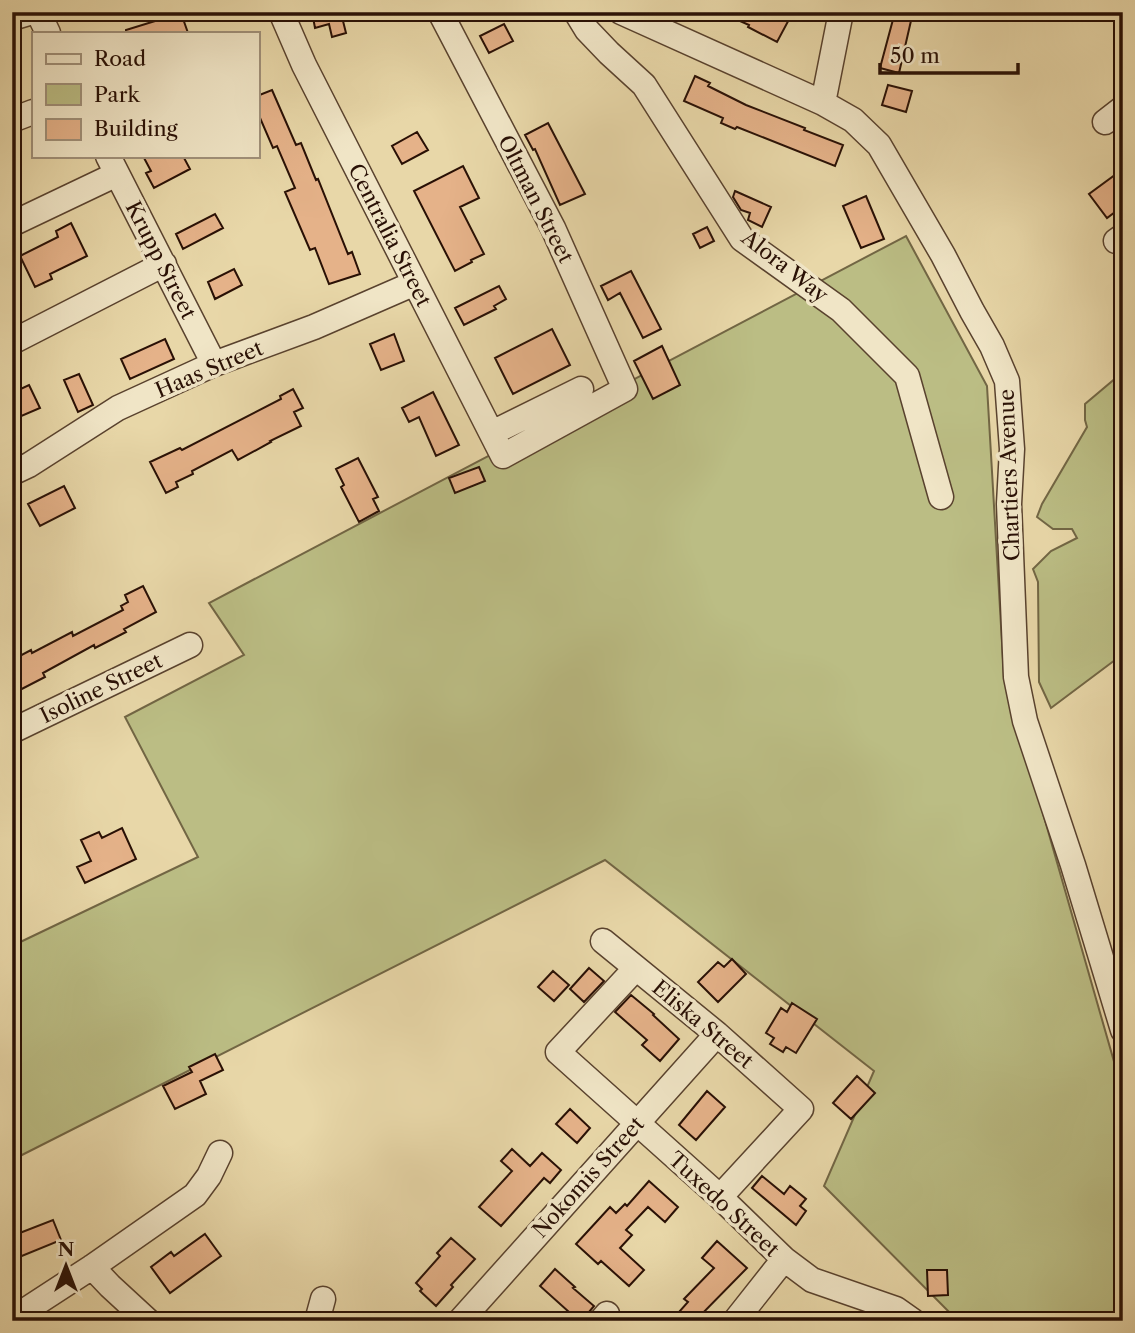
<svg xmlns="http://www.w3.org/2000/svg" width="1135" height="1333" font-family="'Libre Caslon Text',serif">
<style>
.green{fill:#bbbd84;stroke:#726644;stroke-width:2}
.building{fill:#e5b289;stroke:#291005;stroke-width:2}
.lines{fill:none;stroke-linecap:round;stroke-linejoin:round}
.minor-casing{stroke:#59422e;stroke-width:27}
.minor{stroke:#f0e5c6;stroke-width:24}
.labels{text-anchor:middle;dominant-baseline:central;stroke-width:7;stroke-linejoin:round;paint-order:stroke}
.street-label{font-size:21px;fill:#291005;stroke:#f0e5c6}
</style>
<rect width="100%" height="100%" fill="#e8d7a8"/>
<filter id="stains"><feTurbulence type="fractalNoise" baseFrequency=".00286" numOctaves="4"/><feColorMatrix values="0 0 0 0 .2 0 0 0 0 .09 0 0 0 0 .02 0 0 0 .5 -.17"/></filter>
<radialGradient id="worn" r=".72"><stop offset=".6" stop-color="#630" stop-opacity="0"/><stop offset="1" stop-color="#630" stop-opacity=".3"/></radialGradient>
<path class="green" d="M906,236l81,150 17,291 119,416v228h-165l-134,-135 50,-115 -269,-211 -593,300v-214l186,-89 -73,-140 119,-62 -35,-52z
M1123,372v282l-72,54 -12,-26 -1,-100 -5,-13 18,-18 26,-13 -5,-9h-19l-16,-12 5,-13 45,-77 -2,-7v-16z"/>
<path class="building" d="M312,12h43l1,6 -13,3 3,12 -14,4 -3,-13 -14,4z
M720,12h73l-16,30 -29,-15 1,-2z
M895,12h18l-14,61 -19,-5z
M181,13l7,20h-62v-3z
M504,24l9,17 -24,12 -9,-17z
M695,76l15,7 -2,3 38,19 59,23 -1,2 39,15 -8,21 -98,-39 -2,2 -14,-6 2,-5 -39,-17z
M888,85l24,6 -6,21 -24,-7z
M272,90l24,55 5,-2 15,37 2,-1 30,75 4,-2 8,22 -31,10 -14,-36 -5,2 -25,-58 10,-4 -18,-42 -4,2 -16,-37v-15z
M548,123l37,71 -25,11 -25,-56 -2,1 -8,-15z
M417,132l11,18 -26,14 -10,-18z
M143,156h40l7,13 -36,19 -8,-15 5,-2z
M463,166l16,32 -19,9 24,47 -13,6 1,2 -17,9 -41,-80z
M1123,169v37l-16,12 -18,-24z
M735,191l36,16 -9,20 -14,-7 2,-7 -9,-3 -8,-13z
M866,196l18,43 -23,9 -18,-42z
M215,214l8,14 -40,21 -7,-15z
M71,223l16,33 -37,18 2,5 -17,8 -15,-31 38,-19 -2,-6z
M707,227l7,14 -14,7 -7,-14z
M234,269l8,16 -27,14 -7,-17z
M631,271l30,58 -18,9 -23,-45 -12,7 -7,-14z
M499,286l7,13 -12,7 2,3 -32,16 -9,-17z
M552,329l18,36 -57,29 -18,-36z
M394,334l10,27 -23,9 -11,-26z
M165,339l9,20 -44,20 -9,-20z
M662,346l18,39 -27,14 -19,-38z
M79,374l14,31 -15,7 -14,-32z
M29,385l11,23 -28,12v-27z
M293,389l10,19 -9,4 7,14 -31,15 1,1 -33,18 -6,-10 -40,21 1,3 -17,8 2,5 -12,6 -16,-31 30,-14 2,2 99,-51 -1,-3z
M433,392l26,53 -23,11 -17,-39 -10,5 -7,-14z
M358,458l20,39 -5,2 6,12 -20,11 -18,-35 3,-2 -8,-16z
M479,467l6,14 -30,12 -6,-15z
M64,486l11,22 -35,18 -12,-22z
M143,586l13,26 -32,17 2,3 -31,16 -1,-3 -51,28 2,4 -33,17v-34l19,-10 1,3 40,-21 1,4 50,-26 -2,-4 7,-4 -3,-7z
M122,828l14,31 -51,24 -8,-16 14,-6 -10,-21 18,-8 3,6z
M732,959l14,15 -28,28 -20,-20 20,-20 6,5z
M589,968l15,13 -20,21 -14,-13z
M553,971l16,14 -15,16 -16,-14z
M631,995l23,19 -1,1 26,24 -19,22 -18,-16 5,-5 -32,-28z
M792,1003l25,16 -21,34 -10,-6 -3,5 -13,-8 4,-6 -8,-5 15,-25 6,4z
M215,1054l8,16 -23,11 6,13 -31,15 -12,-23 29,-14 -3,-5z
M857,1076l18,17 -24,26 -18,-16z
M707,1091l18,16 -29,33 -17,-15z
M570,1109l20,19 -13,15 -21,-19z
M512,1149l18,17 12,-13 19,17 -11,13 -6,-5 -43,48 -22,-19 33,-36 -11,-10z
M762,1176l22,18 6,-8 16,13 -6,7 6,5 -10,14 -44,-37z
M649,1181l29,26 -13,15 -17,-15 -22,23 6,5 -12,13 24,22 -15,16 -28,-25 -3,3 -22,-20 34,-37 6,6 9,-9 2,2z
M53,1220l8,20 -49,20v-24z
M205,1234l16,22 -51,37 -19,-26 20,-15 3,4z
M451,1238l24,21 -24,26 2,2 -17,19 -16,-15 2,-2 -6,-6 24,-27 -3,-3z
M717,1241l30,27 -52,53h-24l17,-19 -4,-3 30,-31 -12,-10z
M555,1269l20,18 -2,1 21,18 -5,6 -3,9h-7l-39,-35z
M927,1270h20l1,25 -20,1z"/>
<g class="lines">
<g class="minor-casing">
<path id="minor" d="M38,12l10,21
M281,12l23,53 199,391 122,-67 -72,-161 -113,-216
M576,12l11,18 22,23 35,32 98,154 99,71 66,66 34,121
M621,12l202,91 30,17 26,25 64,110 29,56 20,35 15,35 5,68 -3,55 7,173 9,44 48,144 50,165
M12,18l20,-6
M823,103l18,-91
M12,120l21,-8
M1105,122l18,-14
M108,156l106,208
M12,224l105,-50
M1116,241l7,-5
M12,342l152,-78
M492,433l89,-44
M12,473l17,-8 89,-57 96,-44 100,-37 101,-44
M12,731l178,-86
M603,941l114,93 84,75 -81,88
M636,968l-78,84 162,145 64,62 28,21 84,29 17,12
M92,1267l18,19 38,35
M12,1319l80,-52 103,-72 14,-19 11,-23
M317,1321l6,-22
M460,1321l257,-287
M601,1321l6,-7
M735,1321l49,-62"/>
</g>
<use href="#minor" class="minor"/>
</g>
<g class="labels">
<g class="street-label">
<text transform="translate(536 199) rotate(63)">Oltman Street</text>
<text transform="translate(390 235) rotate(63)">Centralia Street</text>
<text transform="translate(161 260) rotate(63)">Krupp Street</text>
<text transform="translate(785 266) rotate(38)">Alora Way</text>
<text transform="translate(209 369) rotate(-23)">Haas Street</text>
<text transform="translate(1009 475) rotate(-92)">Chartiers Avenue</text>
<text transform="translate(101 688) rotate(-26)">Isoline Street</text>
<text transform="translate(703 1024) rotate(40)">Eliska Street</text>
<text transform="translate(588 1177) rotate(-48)">Nokomis Street</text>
<text transform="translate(724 1204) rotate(43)">Tuxedo Street</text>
</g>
</g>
<rect width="1135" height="1333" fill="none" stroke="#e8d7a8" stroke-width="42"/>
<rect x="14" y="14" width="1107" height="1305" fill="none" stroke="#291005" stroke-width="3.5"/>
<rect x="21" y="21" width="1093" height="1291" fill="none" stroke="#291005" stroke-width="2"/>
<rect x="32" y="32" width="228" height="126" fill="#f0e5c6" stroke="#a09079" stroke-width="2"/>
<rect x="46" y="54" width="35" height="10" fill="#f0e5c6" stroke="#a09079" stroke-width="2"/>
<text x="94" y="66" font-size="21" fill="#291005">Road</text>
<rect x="46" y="84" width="35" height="21" fill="#bbbd84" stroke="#a09079" stroke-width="2"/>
<text x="94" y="102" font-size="21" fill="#291005">Park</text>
<rect x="46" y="119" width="35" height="21" fill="#e5b289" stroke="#a09079" stroke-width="2"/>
<text x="94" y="136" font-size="21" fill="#291005">Building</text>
<g transform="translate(66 1266)" stroke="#f0e5c6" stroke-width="5" paint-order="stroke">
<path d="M0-5L12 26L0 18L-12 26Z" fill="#291005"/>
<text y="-10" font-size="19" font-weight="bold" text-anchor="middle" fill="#291005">N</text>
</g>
<path d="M880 63v10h138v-10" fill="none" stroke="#291005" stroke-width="3.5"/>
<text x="890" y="63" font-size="21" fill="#291005" stroke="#f0e5c6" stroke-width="5" paint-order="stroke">50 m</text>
<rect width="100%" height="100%" filter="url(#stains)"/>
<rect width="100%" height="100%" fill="url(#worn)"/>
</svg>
